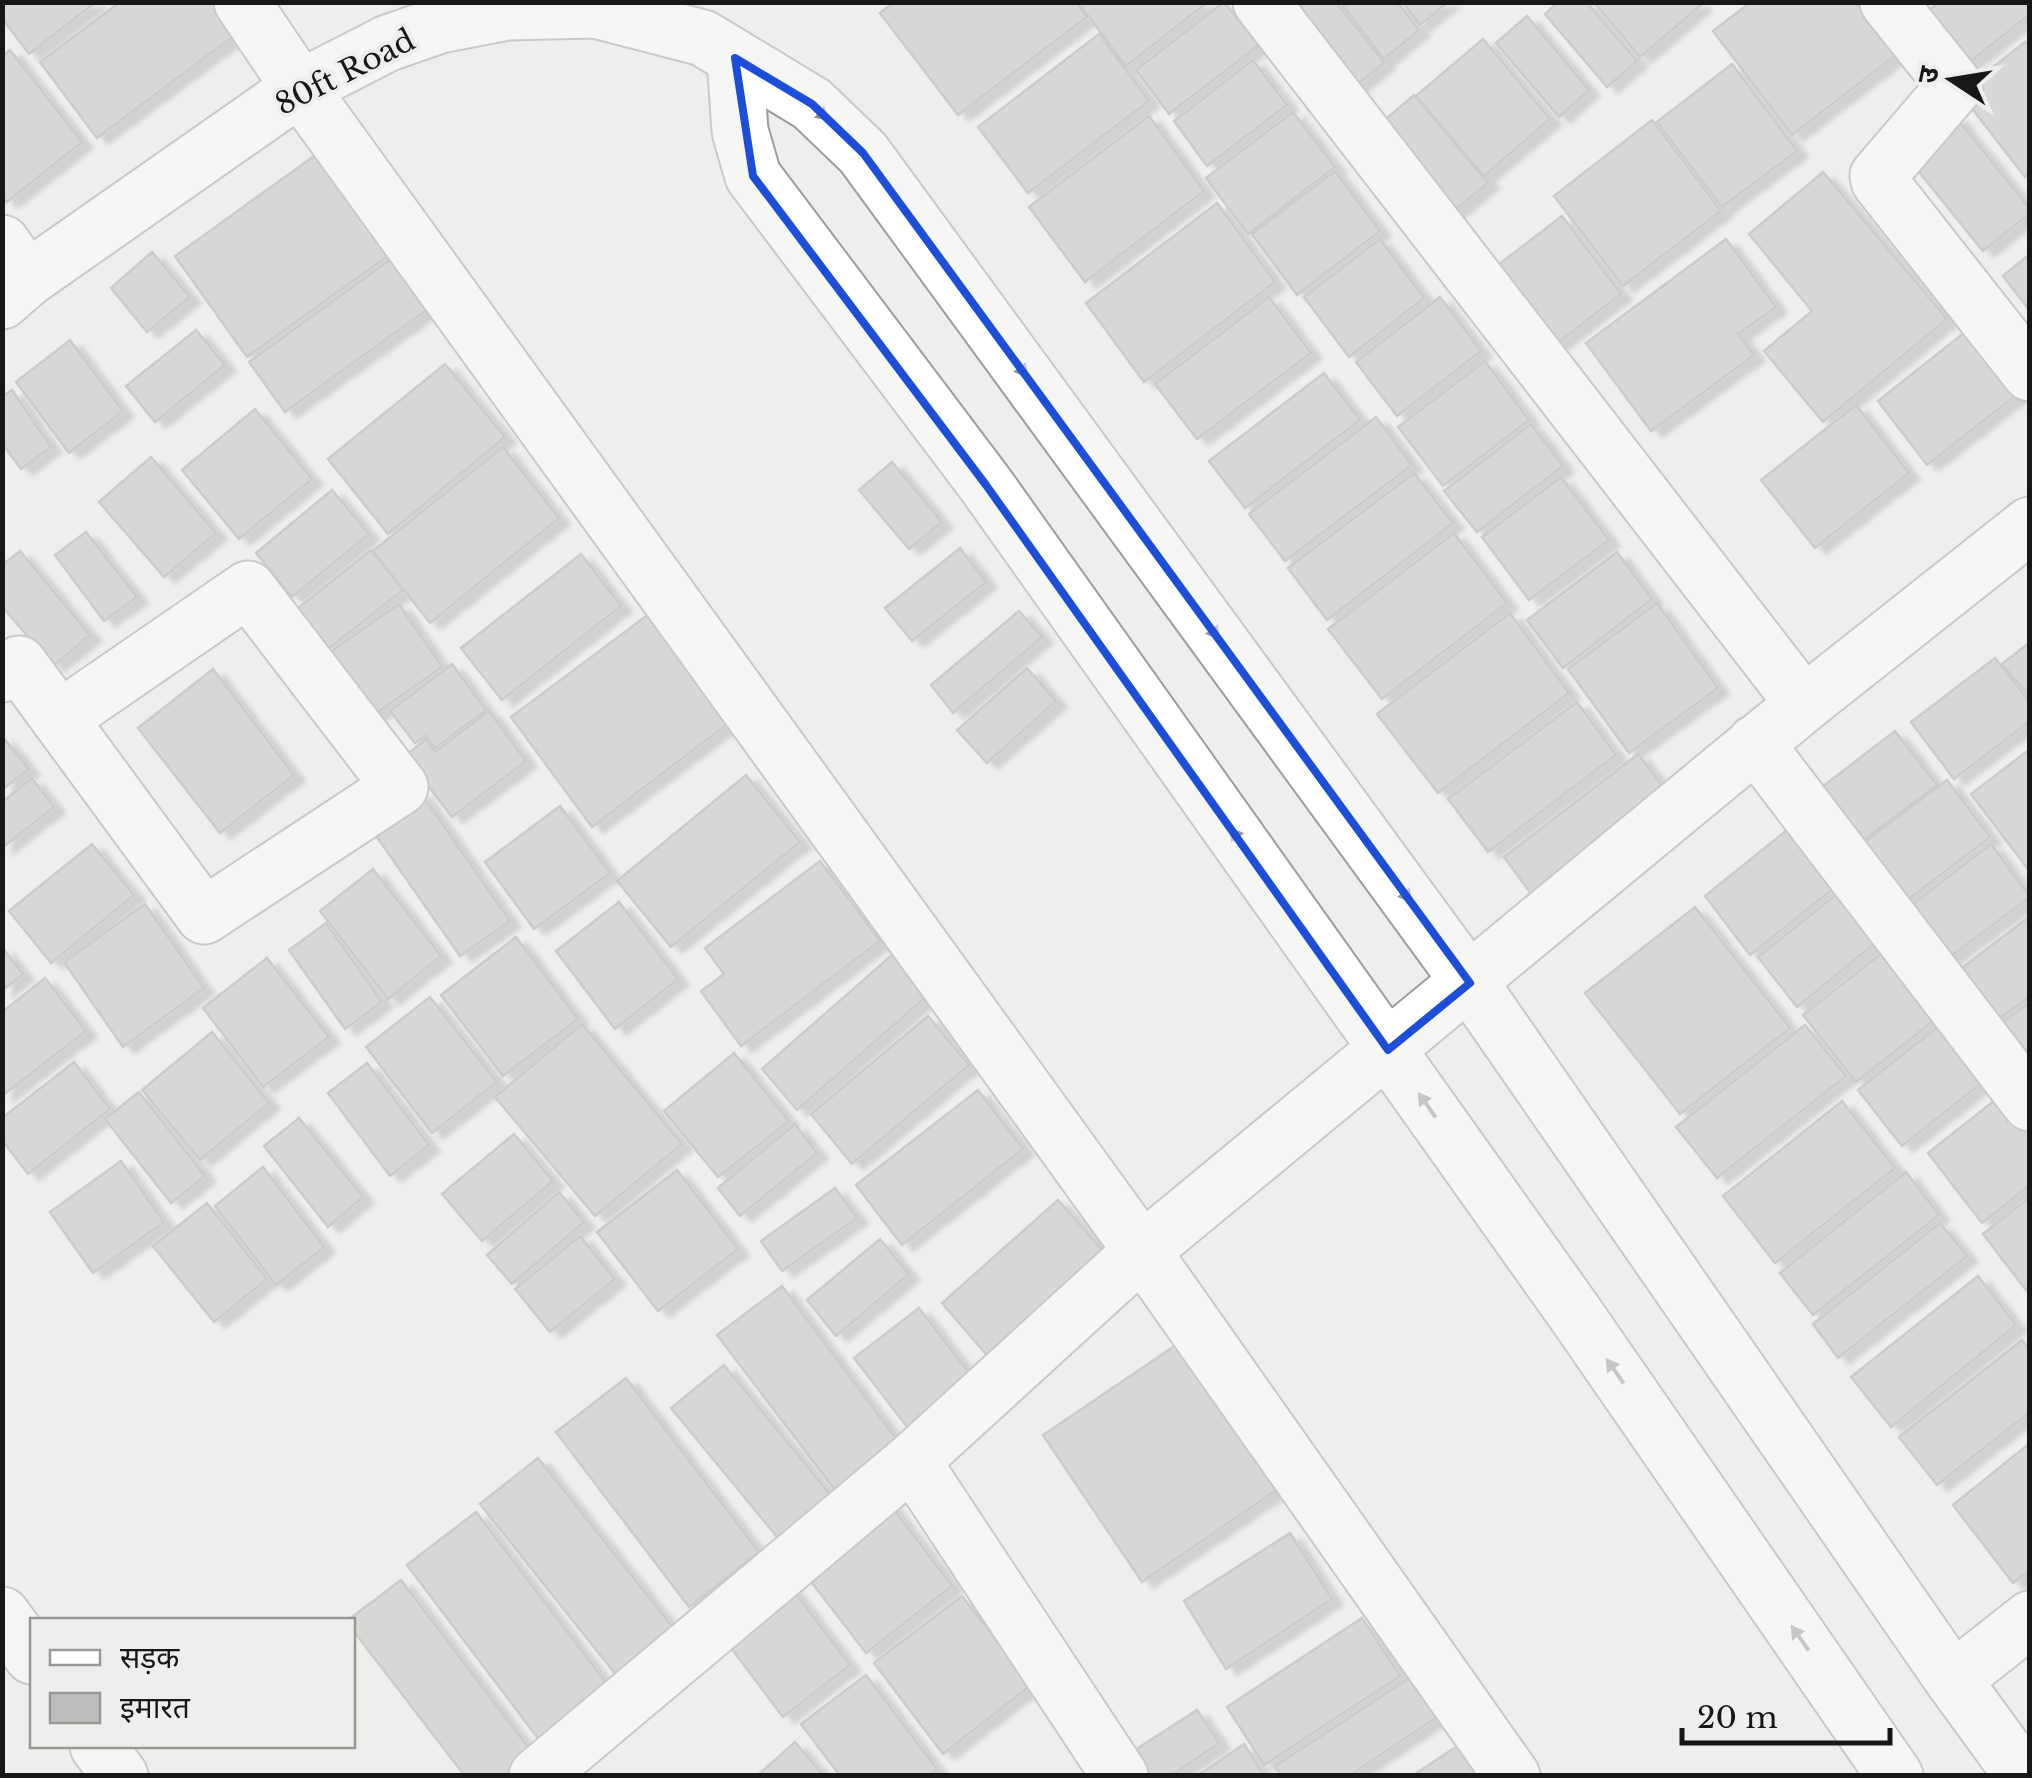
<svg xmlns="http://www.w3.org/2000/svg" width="2032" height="1778" font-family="'Libre Baskerville','Noto Sans Devanagari',serif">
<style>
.building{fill:#bdbebb;stroke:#a2a3a0;stroke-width:2.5;filter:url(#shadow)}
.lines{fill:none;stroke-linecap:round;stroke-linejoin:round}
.street-casing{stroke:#9d9e9b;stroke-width:59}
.secondary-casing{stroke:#9d9e9b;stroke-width:59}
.street{stroke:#fff;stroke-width:55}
.secondary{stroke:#fff;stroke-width:55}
.oneway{fill:#969796}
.marked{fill:none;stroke:#1d4ed8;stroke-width:8;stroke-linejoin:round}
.labels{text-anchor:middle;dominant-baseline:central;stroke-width:8;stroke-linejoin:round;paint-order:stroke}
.street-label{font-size:30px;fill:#161716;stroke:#eeefec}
</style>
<defs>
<filter id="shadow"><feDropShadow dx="11" dy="6" stdDeviation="2.5" flood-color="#0004"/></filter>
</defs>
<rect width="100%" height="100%" fill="#eeefec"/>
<path class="building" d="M2,2h94l-67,52 -27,-36z
M120,2h95l23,31 -141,105 -57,-76z
M894,2h182l11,15 -129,98 -78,-102z
M1078,2h130l-82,64z
M1224,2l35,43 -90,69 -33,-44z
M1305,2h31l48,61 -39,31 -59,-76z
M1340,2h57l22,28 -35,29z
M1403,2h45l-28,23z
M1558,2h28l51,59 -30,26 -62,-73z
M1594,2h105l2,3 -61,52z
M1751,2h105l40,53 -104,80 -79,-104z
M1939,2h89l2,12 -69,55 -41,-51z
M1527,16l62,74 -30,27 -63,-74z
M1099,34l50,67 -121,92 -50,-66z
M1483,39l67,80 -66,57 -68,-80z
M2025,42l5,6v125l-5,4 -65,-84z
M10,50l72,92 -75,60 -5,-6v-140z
M1253,60l34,45 -80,61 -33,-45z
M1732,64l65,87 -75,56 -65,-85z
M1414,95l74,88 -49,40 -73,-87z
M1293,112l42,55 -87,67 -42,-56z
M1149,116l55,75 -119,91 -56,-75z
M1955,116l75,93v4l-47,38 -77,-95z
M1652,120l69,91 -98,75 -69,-90z
M317,154l72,101 -142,102 -72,-101z
M1335,171l45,60 -83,64 -45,-61z
M1823,172l124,147 -124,103 -59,-71 48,-40 -63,-77z
M1217,203l58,79 -131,100 -58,-79z
M1562,216l59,78 -69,53 -59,-78z
M1380,239l44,59 -75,59 -45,-60z
M1726,239l50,68 -38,27 16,21 -103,76 -65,-88z
M152,252l38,45 -43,35 -36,-44z
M2030,254v57l-27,-35z
M391,259l37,50 -143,103 -36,-50z
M1269,297l42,56 -114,86 -42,-55z
M1440,297l41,54 -84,65 -41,-54z
M1979,321l50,64 -102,80 -49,-64z
M196,330l29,35 -70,57 -29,-36z
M70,340l53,71 -54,42 -53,-71z
M1485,361l44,59 -86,66 -45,-59z
M445,364l60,73 -117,97 -60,-75z
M1324,373l36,47 -115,88 -36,-47z
M12,390l39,57 -30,22 -19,-26v-46z
M1856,405l53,68 -94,75 -54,-68z
M255,409l57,70 -73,60 -57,-69z
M1376,417l36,48 -127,96 -36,-47z
M1531,424l32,42 -86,66 -33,-41z
M503,447l56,71 -129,105 -57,-72z
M151,457l65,76 -52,44 -65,-75z
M892,462l50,60 -33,27 -50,-59z
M1414,473l39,50 -126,97 -39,-52z
M1561,477l48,63 -80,60 -47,-63z
M332,490l37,44 -77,63 -36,-44z
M86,532l51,65 -33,24 -49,-66z
M1454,533l53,70 -125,96 -54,-70z
M960,548l26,34 -74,59 -27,-33z
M371,550l32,40 -75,59 -31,-40z
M20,551l70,84 -37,31 -51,-60v-41z
M1617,552l35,47 -89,69 -36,-48z
M581,554l40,52 -119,94 -41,-52z
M1657,603l61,85 -89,65 -61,-84z
M399,604l43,63 -70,49 -43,-63z
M653,611l81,108 -142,108 -81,-110z
M1019,611l23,26 -89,76 -22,-28z
M1510,613l59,80 -131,100 -61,-79z
M2030,642v55l-28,-33z
M1995,658l35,45v18l-76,58 -43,-57z
M452,664l34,46 -51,38 -9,-12 -11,7 -25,-32z
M1027,668l29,33 -69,62 -30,-33z
M213,669l81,106 -74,58 -82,-105z
M1577,702l39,53 -128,97 -40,-53z
M489,711l37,50 -74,56 -47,-61 21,-17 9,13z
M1895,731l42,54 -88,66 -40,-54z
M2,736l27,33 -27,21z
M2030,749v123l-59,-78z
M1638,754l29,38 -135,103 -28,-38z
M746,775l54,67 -129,105 -54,-66z
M32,778l22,29 -52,41v-46z
M1947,780l43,57 -85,65 -44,-57z
M420,792l90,129 -50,35 -90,-129z
M560,806l50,67 -76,56 -49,-67z
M1797,822l47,58 -94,75 -45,-59z
M92,844l42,51 -83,68 -42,-52z
M1991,844l39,53 -88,66 -38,-52z
M820,861l60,80 -139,105 -40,-55 23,-17 -19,-26z
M373,869l68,87 -53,43 -68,-88z
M1842,890l38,49 -83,68 -39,-50z
M619,902l59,77 -63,50 -59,-78z
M145,904l59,84 -81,59 -59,-85z
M1695,907l95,121 -110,86 -95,-121z
M2030,916v80l-42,31 -38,-50z
M326,923l56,79 -37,27 -56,-79z
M516,937l62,82 -75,57 -62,-81z
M1891,946l52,67 -87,69 -53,-67z
M2,947l21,27 -21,17z
M892,955l35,41 -130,114 -35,-41z
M267,958l62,79 -66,50 -60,-79z
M45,978l41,53 -84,65v-84z
M430,997l67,85 -65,51 -66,-86z
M2030,1002v75l-36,-48z
M928,1016l41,49 -117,99 -41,-50z
M1944,1022l44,56 -86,68 -44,-56z
M582,1024l100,120 -87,72 -100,-119z
M1805,1025l41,51 -129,102 -41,-51z
M212,1032l57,71 -69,57 -58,-70z
M734,1053l55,68 -71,56 -54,-66z
M74,1062l36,47 -82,65 -26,-34v-22z
M367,1063l62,82 -39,31 -62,-83z
M978,1090l45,59 -121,96 -46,-60z
M139,1092l66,84 -34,27 -66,-84z
M2004,1093l26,33v59l-48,38 -54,-70z
M1842,1101l53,67 -120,95 -52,-67z
M299,1118l64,79 -35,30 -64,-81z
M795,1124l22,29 -77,63 -22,-28z
M514,1134l39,47 -71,60 -40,-47z
M121,1161l43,61 -71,51 -43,-61z
M263,1167l61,80 -48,38 -61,-79z
M677,1170l61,79 -80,62 -61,-79z
M1906,1172l33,43 -126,100 -33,-42z
M835,1188l22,30 -75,53 -21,-30z
M559,1192l25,30 -72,62 -25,-29z
M2030,1197v90l-4,3 -43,-56z
M1058,1200l51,58 -116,104 -51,-59z
M207,1203l60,76 -53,43 -61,-76z
M1940,1223l27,33 -129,102 -25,-34z
M580,1236l35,43 -65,53 -35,-43z
M880,1239l29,35 -73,62 -29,-36z
M1978,1276l38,49 -125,102 -40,-50z
M782,1286l122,163 -63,49 -124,-163z
M919,1308l61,79 -65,50 -61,-79z
M2022,1340l8,10v62l-93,73 -38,-48z
M1179,1343l99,146 -136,93 -99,-147z
M724,1365l110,134 -52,44 -111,-135z
M626,1378l133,174 -70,55 -133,-175z
M2030,1443v127l-17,13 -60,-78z
M538,1458l137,172 -58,46 -137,-172z
M886,1499l66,87 -86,67 -67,-87z
M476,1512l137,180 -70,53 -136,-180z
M1290,1533l42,66 -106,70 -42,-68z
M401,1580l133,175 -26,21h-43l-113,-147v-9h-4z
M786,1581l64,84 -67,52 -64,-85z
M962,1596l69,89 -88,69 -69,-91z
M1362,1618l38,58 -136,89 -37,-58z
M1416,1674l26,40 -93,62h-67l-7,-10z
M866,1675l71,94 -8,7h-89l-39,-52z
M1197,1710l22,33 -48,33h-28l-14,-22z
M1468,1739l24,37h-80z
M795,1742l29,34h-67z
M1244,1744l20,32h-67z"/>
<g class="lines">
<g class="street-casing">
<path id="street" d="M242,2l58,86 842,1163 370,525
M1261,2l543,702
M1888,2l67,84 -77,90 1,5 151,192
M2,243l25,36
M2,674l17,-10 185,252 196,-129 -152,-198 -189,130
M1755,743l275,360
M912,1461l208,315
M2,1615l30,41
M1953,1680l77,-61
M98,1746l22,30
M537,1776l375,-315 230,-210 662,-547 226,-179"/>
</g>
<g class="secondary-casing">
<path id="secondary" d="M735,58l5,73 13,45 233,309 588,827 321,464
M2,301l25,-22 273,-191 88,-45 52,-18 67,-13 88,-2 108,28 109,66 51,49 607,830 483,697 70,96"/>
</g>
<use href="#street" class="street"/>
<use href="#secondary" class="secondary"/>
</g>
<defs><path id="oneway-solid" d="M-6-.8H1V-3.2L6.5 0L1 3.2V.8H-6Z" transform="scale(2.5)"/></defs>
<g class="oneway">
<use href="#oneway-solid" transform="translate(817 110) rotate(40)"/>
<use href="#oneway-solid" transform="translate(1018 365) rotate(54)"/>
<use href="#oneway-solid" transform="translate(1210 627) rotate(54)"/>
<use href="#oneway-solid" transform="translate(1239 840) rotate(-125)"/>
<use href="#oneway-solid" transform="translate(1402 890) rotate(54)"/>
<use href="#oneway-solid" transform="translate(1427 1105) rotate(-125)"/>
<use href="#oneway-solid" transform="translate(1615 1371) rotate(-125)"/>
<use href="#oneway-solid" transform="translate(1800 1638) rotate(-125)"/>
</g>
<path d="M0 0H2032V1778H0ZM735,58l77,46 51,49 607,830 -82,67 -402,-565 -233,-309z" fill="#eeefec" fill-opacity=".55" fill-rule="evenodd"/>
<path class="marked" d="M735,58l77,46 51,49 607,830 -82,67 -402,-565 -233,-309z"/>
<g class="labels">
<g class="street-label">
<text transform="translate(345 72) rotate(-27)">80ft Road</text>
</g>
</g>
<rect width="2032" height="1778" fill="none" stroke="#161716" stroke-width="10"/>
<rect x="30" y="1618" width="325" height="130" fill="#eeefec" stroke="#989996" stroke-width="2.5"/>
<rect x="50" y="1650" width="50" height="15" fill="#ffffff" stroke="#989996" stroke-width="2.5"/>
<text x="120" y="1668" font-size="30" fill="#161716">सड़क</text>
<rect x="50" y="1693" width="50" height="30" fill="#bdbebb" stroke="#989996" stroke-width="2.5"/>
<text x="120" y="1718" font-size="30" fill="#161716">इमारत</text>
<g transform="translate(1952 80) rotate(282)" stroke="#eeefec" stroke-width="8" paint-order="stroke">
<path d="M0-8L18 38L0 25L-18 38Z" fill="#161716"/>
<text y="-15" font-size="28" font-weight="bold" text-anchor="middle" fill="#161716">उ</text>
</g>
<path d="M1682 1728v15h208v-15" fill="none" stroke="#161716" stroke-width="5"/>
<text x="1697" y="1728" font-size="30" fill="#161716" stroke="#eeefec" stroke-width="8" paint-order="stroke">20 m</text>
</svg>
